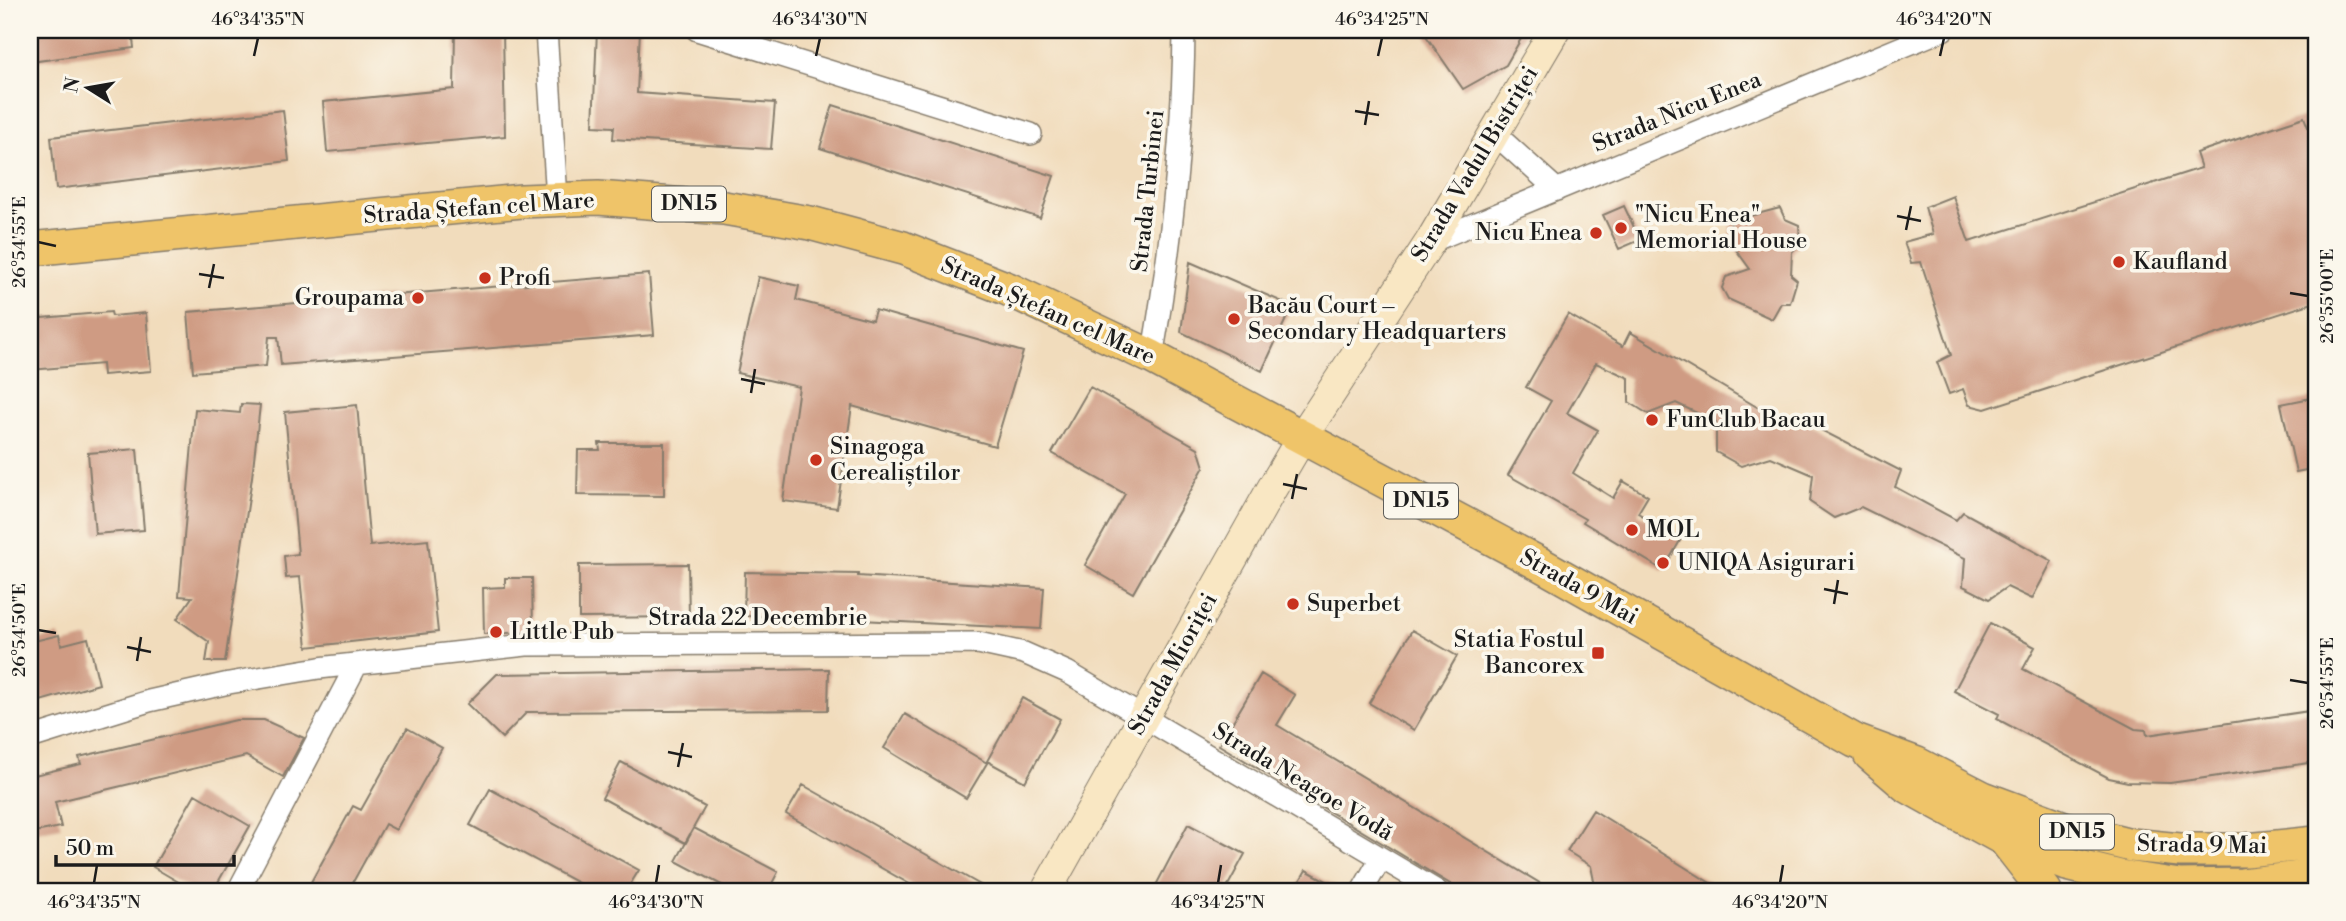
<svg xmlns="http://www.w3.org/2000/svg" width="2346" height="921" font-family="'Libre Bodoni',serif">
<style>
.building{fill:#cf9b83}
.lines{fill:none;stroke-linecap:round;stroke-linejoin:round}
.street-casing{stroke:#867c6c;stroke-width:24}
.secondary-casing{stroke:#867c6c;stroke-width:32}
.primary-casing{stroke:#867c6c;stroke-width:36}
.street{stroke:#fff;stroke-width:21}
.secondary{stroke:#f9e7c3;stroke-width:30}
.primary{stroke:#efc469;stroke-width:33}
.ticks{fill:none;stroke:#1c1c1c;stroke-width:2.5}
.poi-dot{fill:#c8321e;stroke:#fbf7ec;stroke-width:2.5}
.labels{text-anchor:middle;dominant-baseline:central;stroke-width:7;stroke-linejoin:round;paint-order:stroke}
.shield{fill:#fbf7ec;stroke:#5f5e5a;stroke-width:2}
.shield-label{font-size:21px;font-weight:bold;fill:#1c1c1c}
.street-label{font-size:23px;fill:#1c1c1c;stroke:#fbf7ec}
.poi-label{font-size:23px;fill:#1c1c1c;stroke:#fbf7ec;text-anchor:start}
.neatline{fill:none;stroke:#1c1c1c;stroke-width:2.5}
.ticks-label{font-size:18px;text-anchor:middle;fill:#1c1c1c}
</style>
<rect width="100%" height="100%" fill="#fbf7ec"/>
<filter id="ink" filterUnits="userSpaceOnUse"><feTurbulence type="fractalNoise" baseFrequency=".0143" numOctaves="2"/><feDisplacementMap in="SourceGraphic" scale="14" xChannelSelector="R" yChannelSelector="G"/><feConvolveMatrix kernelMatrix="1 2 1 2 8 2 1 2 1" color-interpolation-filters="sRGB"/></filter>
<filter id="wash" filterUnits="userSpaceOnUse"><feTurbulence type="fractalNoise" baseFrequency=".00686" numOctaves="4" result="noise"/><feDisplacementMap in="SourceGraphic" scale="28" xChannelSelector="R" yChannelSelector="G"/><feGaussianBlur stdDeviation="1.57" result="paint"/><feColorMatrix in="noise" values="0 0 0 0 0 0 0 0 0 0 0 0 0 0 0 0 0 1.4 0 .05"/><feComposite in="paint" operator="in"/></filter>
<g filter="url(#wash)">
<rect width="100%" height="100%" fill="#f1dcbc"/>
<g id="blocks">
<path class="building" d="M30,30h102l2,18 -104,14z
M455,30h48l2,106 -178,16 -4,-50 131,-13z
M597,30h43l-3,63 138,10 -4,46 -158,-10 1,-12 -21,-1z
M1422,30h104l-20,35 -43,24z
M833,105l221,71 -14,42 -220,-70z
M283,110l6,51 -233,28 -5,-52z
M2304,117l7,18 5,-2v169l-331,107 -16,-4 -6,-16 -14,5 -12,-32 14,-7 -30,-93 -10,1 -7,-21 29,-8 -8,-27 28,-11 16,46 232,-74 -5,-15z
M1624,206l16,34 -21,9 -16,-34z
M1780,208l5,11 14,6 1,18 -8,9 -1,23 6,5 -7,23h-9l-9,16 -44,-20 -6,-11 4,-11 24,-8 -21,-29 2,-19z
M1190,262l102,44 -30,65 -81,-39z
M649,274l5,61 -373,30 -3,-28h-9l-3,29 -73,6 -5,-60z
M758,277l41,9 -3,14 76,20 3,-10 148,42 -28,94 -143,-40 -15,102 -54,-7 16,-114 -62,-14z
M111,312l1,4 34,-3 5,58 -48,4 -1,-11 -72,6v-51z
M1568,314l55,32 7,-14 154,91 6,-9 111,57 -6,16 61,33 7,-8 89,49 -20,38 -25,-12 -18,12 -26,-13 2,-28 -104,-51 -27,11 -24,-16 3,-27 -42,-18 -30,9 -25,-14v-30l-40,-19 -28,11 -19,-12v-24l-33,-15 -29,50 31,17 -25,43 40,25 10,-17 25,15 -10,17 43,26 -18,31 -80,-48 2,-3 -77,-44 43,-74 -25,-14z
M1090,387l108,61 6,19 -71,126 -48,-28 40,-71 -73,-41z
M2316,397v71l-20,4 -15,-68z
M241,404l19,1 -8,72 -27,185h-19l3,-20 -32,-23 15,-22 -13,-1 16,-187 45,4z
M357,405l13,141 58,-6 10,92 -131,15 -7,-70 -14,1 -2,-22 14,-2 -13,-142z
M599,443h65v53l-87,-1 1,-45h22z
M137,449l7,81 -49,4 -7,-81z
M688,564l1,53 -110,1v-53z
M745,572l113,2v2l186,12 -3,41 -180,-9v-2l-117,-2z
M505,578h27l1,54 -49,2 -1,-46 22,-1z
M1990,623l45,24 -12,22 112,60 11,1 1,5 169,-25v52l-146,21 -42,-1 -19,-4 -112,-59 2,-5 -45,-23z
M1412,630l45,26 -43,74 -45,-27z
M59,635l2,10 27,-7 11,46 -69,20v-62z
M829,669l-1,41 -301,2 -25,26 -35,-34 30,-30z
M1261,674l34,21 -18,30 276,166h-91l-243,-146z
M1022,698l38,21 -35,63 -38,-21z
M905,714l82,49 -21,35 -82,-50z
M236,720h28l40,18 -21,39 -37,-21 -191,46 6,25 -31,6v-57l51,-12 -2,-7z
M407,728l35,20 -46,82 -11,-6 -37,67h-42l47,-85 8,4z
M621,762l84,45 -20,36 -83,-45z
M803,785l188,106h-69l-136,-77z
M490,789l149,81 -13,21h-33l-123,-66z
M195,794l55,32 -37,65h-19l-41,-24z
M1593,810l130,81h-127l-5,-25 -24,-15z
M1188,824l57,30 -20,37h-72z
M694,828l84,44 -10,19h-35l-57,-30z
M1306,870l39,21h-51z"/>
</g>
</g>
<g filter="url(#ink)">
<use href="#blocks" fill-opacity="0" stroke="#867c6c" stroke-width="2"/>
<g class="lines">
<g class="street-casing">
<path id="street" d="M546,30l11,169
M697,30l334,104
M1494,133l63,57
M1430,242l513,-212
M1152,357c19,-108 31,-217 32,-327
M30,738l119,-37 80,-18 90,-15 207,-23 452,-2 46,10 43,19 370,219
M238,891l119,-227
M1362,891l19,-33"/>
</g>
<g class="secondary-casing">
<path id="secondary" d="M1046,891l225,-401 31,-53 128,-195 125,-212"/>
</g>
<g class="primary-casing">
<path id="primary" d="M30,249l492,-48 76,-3 126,10 86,15 93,25 105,41 144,68 388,207 315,177 62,23 66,34 81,30 67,17 49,5h66l70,-7
M1870,754l36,31 25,14 73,40 63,25 53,13 60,9 62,-1 74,-9
M2006,841l39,50"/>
</g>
<use href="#street" class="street"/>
<use href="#secondary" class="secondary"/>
<use href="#primary" class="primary"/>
</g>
</g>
<path class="ticks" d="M254,56l4,-18M816,56l4,-18M1378,56l4,-18M1940,56l4,-18M1355,111l24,4M1365,125l4,-24M1897,216l24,5M1906,230l5,-24M38,242l18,4M199,274l25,4M209,288l5,-24M2290,293l18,3M741,379l24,5M751,393l4,-24M1283,484l24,5M1292,499l5,-25M1824,589l24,5M1834,604l4,-24M38,630l18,3M127,647l24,5M137,661l4,-24M2290,680l18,3M668,752l24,5M678,767l5,-24M94,883l3,-18M656,883l3,-18M1218,883l3,-18M1780,883l3,-18"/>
<g class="poi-dot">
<circle cx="1621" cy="228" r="7"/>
<circle cx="1596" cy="233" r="7"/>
<circle cx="2119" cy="262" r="7"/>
<circle cx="485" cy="278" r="7"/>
<circle cx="418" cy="298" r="7"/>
<circle cx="1234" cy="319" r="7"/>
<circle cx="1652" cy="420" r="7"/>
<circle cx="816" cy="460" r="7"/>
<circle cx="1632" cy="530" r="7"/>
<circle cx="1663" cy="563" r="7"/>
<circle cx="1293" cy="604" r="7"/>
<circle cx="496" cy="632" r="7"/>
<rect x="1591" y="646" width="14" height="14" rx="3.5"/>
</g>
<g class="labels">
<g class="shield">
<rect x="652" y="186.5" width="74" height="35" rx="5"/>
<rect x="1384" y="483.5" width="74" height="35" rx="5"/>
<rect x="2040" y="814.5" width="74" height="35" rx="5"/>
</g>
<g class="shield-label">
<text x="689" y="204">DN15</text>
<text x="1421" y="501">DN15</text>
<text x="2077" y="832">DN15</text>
</g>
<g class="street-label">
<text transform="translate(1677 112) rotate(-22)">Strada Nicu Enea</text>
<text transform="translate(1475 164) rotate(-59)">Strada Vadul Bistriței</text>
<text transform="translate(1148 191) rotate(-84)">Strada Turbinei</text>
<text transform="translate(479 208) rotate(-4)">Strada Ștefan cel Mare</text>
<text transform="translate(1048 311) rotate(24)">Strada Ștefan cel Mare</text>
<text transform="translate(1579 587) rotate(29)">Strada 9 Mai</text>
<text x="758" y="618">Strada 22 Decembrie</text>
<text transform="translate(1173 664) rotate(-61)">Strada Mioriței</text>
<text transform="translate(1303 782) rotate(31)">Strada Neagoe Vodă</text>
<text transform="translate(2202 845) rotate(1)">Strada 9 Mai</text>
</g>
<g class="poi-label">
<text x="1635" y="215">"Nicu Enea"<tspan x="1635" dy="26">Memorial House</tspan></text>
<text x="1582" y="233" text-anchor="end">Nicu Enea</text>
<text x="2133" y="262">Kaufland</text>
<text x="499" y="278">Profi</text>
<text x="404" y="298" text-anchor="end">Groupama</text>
<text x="1248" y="306">Bacău Court –<tspan x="1248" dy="26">Secondary Headquarters</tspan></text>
<text x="1666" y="420">FunClub Bacau</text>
<text x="830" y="447">Sinagoga<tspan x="830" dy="26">Cerealiștilor</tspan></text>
<text x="1646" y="530">MOL</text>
<text x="1677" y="563">UNIQA Asigurari</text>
<text x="1307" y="604">Superbet</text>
<text x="510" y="632">Little Pub</text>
<text x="1584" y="640" text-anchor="end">Statia Fostul<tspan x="1584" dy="26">Bancorex</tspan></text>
</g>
</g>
<rect width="2346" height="921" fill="none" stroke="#fbf7ec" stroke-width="77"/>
<g transform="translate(88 88) rotate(281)" stroke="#fbf7ec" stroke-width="5" paint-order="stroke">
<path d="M0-5L12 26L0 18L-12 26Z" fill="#1c1c1c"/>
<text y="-10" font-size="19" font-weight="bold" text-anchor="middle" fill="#1c1c1c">N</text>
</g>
<path d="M56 855v10h178v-10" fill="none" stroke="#1c1c1c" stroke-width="3.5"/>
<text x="66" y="855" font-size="21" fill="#1c1c1c" stroke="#fbf7ec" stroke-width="5" paint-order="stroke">50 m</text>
<rect x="38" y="38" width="2270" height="845" class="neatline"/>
<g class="ticks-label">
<text x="258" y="25">46°34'35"N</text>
<text x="820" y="25">46°34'30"N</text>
<text x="1382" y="25">46°34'25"N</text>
<text x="1944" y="25">46°34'20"N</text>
<text transform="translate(19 242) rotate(-90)" y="6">26°54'55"E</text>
<text transform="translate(2327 296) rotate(-90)" y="6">26°55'00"E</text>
<text transform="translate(19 630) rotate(-90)" y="6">26°54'50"E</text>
<text transform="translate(2327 683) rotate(-90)" y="6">26°54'55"E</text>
<text x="94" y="908">46°34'35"N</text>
<text x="656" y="908">46°34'30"N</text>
<text x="1218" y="908">46°34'25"N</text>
<text x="1780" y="908">46°34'20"N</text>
</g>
</svg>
